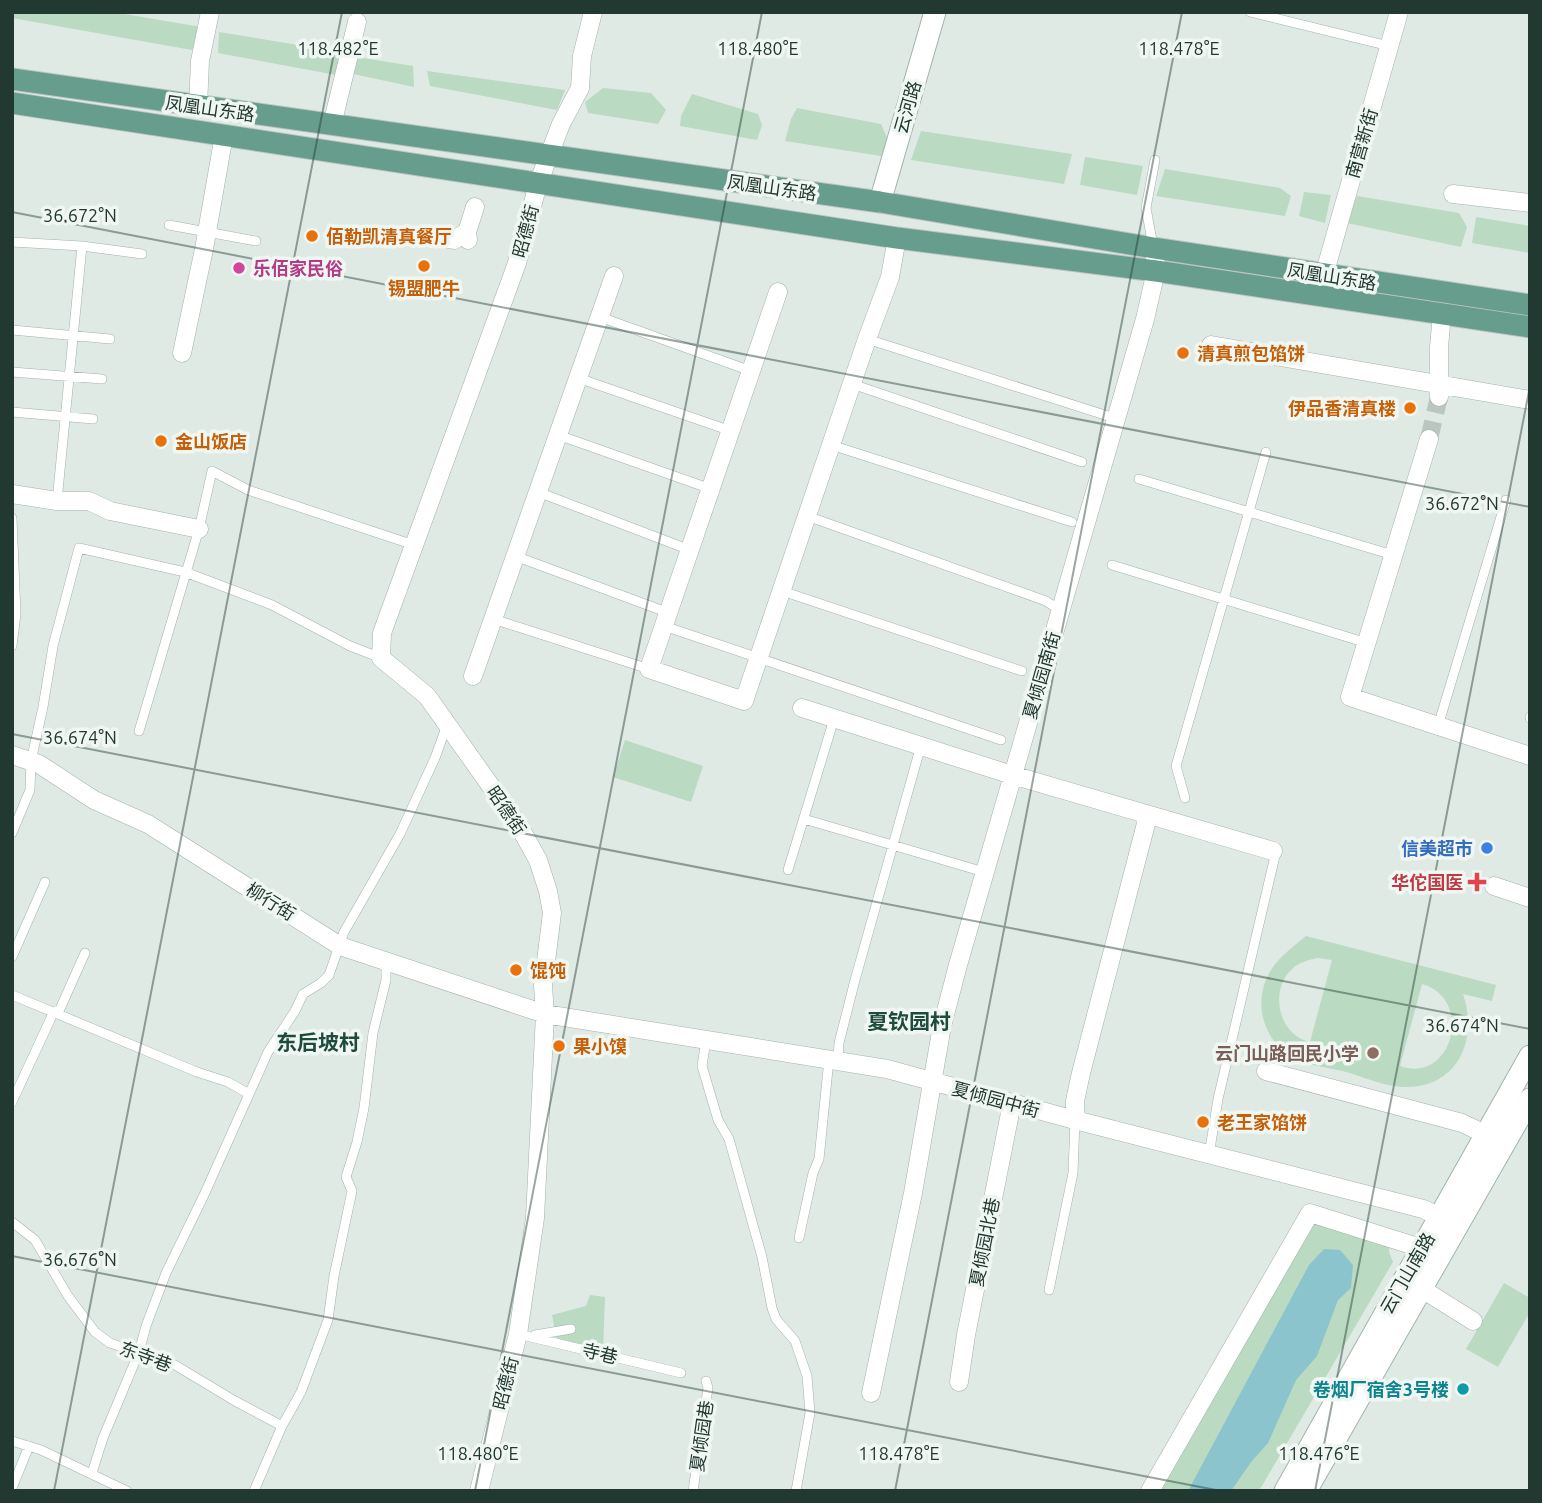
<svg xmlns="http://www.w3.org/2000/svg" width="1542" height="1503" font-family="Ubuntu,'Noto Sans SC',sans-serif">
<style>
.green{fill:#badac1;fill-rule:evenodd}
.water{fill:#8bc4cc}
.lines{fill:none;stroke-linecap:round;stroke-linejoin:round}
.minor-tunnel{stroke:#bac7c1;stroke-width:18;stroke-dasharray:18 9;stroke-linecap:butt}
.service-casing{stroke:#a3b1ac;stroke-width:10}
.minor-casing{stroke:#a3b1ac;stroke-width:19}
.tertiary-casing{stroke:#a3b1ac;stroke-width:23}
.secondary-casing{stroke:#a0b5ac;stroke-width:23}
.primary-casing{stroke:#bdc4c2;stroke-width:23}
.service{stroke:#fff;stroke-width:9}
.minor{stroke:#fff;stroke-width:18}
.tertiary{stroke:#fff;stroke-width:21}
.secondary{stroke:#fff;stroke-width:21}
.primary{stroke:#679d8d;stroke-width:21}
.ticks{fill:none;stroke:#223932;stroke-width:2;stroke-opacity:0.45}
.food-dot{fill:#e8710a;stroke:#f0f7f3;stroke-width:2.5}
.hotel-dot{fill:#d1479c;stroke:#f0f7f3;stroke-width:2.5}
.shop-dot{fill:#3f7fe0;stroke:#f0f7f3;stroke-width:2.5}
.health-dot{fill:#e0444e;stroke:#f0f7f3;stroke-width:2.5}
.education-dot{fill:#8d6e63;stroke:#f0f7f3;stroke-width:2.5}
.culture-dot{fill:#0f9aa8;stroke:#f0f7f3;stroke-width:2.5}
.labels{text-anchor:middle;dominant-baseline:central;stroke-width:7;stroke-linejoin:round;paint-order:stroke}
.street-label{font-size:18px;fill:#223932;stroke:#f0f7f3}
.food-label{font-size:18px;font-weight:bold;fill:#c56008;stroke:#f0f7f3;text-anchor:start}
.hotel-label{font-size:18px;font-weight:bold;fill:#b23c85;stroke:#f0f7f3;text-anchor:start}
.shop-label{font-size:18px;font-weight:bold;fill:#366cbe;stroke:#f0f7f3;text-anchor:end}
.health-label{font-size:18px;font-weight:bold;fill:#be3a42;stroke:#f0f7f3;text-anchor:end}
.education-label{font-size:18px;font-weight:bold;fill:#785e54;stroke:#f0f7f3;text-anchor:end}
.culture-label{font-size:18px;font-weight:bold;fill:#0d838f;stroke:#f0f7f3;text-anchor:end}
.quarter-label{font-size:21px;font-weight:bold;fill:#1f4a3e;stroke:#f0f7f3}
.ticks-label{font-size:18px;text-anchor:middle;fill:#223932;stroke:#f0f7f3;stroke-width:7;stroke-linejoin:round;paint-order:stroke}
</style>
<rect width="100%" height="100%" fill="#e0eae5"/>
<path class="green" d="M12,12h101l88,15 -9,23 -180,-32z
M219,32l122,20 -5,23 -118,-22z
M357,57l56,9 1,21 -61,-13z
M427,71l138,19 -8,20 -127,-24z
M603,88l48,5 15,17 -8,14 -70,-11 -3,-11z
M692,94l66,20 4,11 -5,15 -77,-14 1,-10z
M797,108l84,16 7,16 -7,16 -96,-15 6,-22z
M921,131l151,23 -8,30 -153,-24z
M1085,157l58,9 -6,29 -57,-10z
M1165,169l115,19 11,8 -6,20 -129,-20z
M1304,192l27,3 -6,28 -26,-7z
M1357,196l102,17 8,14 -6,20 -114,-24z
M1476,217l54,9v27l-58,-10z
M625,740l78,26 -12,36 -78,-25z
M1306,936l190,49 -4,16 -29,-7c16,46 -6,95 -60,93 -19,-1 -40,-10 -57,-15 -16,-4 -33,-6 -47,-12 -36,-15 -48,-58 -28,-90 8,-13 23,-24 35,-34zM1318,958l14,2 -22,82c-32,-7 -41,-52 -18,-73 8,-7 16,-9 26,-11zM1422,984c53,15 30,101 -22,82z
M1315,1221l76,19 -2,12 4,10 -134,229h-100z
M1504,1283l26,15v14l-32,55 -32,-18z
M590,1295l15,2 -2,54 -46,-11 -5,-25 34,-9z"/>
<path class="water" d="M1324,1249l16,1 13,15 -2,23 -13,12 -21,56 -21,24 -28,63 -17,19 -20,29h-43l121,-226z"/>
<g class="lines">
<path class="minor-tunnel" d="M1429,439l10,-42"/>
<g class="service-casing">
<path id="service" d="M1250,12l139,34
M169,225l87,16
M12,242l70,4 60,8
M1153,246l-7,-38 9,-48
M600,317l151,54
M12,330l98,9
M867,339l241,77
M12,372l90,7
M578,378l153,53
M852,384l230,78
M12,412l81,7
M558,435l153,54
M831,445l241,77
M1139,479l254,76
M538,492l152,58
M57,501l25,-255
M807,516l239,85 9,6
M12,518l4,96 -4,32
M515,556l154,57
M1112,565l255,78
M782,591l240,80
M493,619l156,50
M664,626l337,114
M1530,717v1
M1438,726l68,-226
M139,731l60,-202 13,-58 36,19 166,55
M1185,798l-9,-32 90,-314
M804,819l180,53
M12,833l18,-43 1,-29 12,-54 10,-61 26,-98 106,24 87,33 78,41 31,12
M788,870l46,-151
M12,957l33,-75
M12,995l185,77 31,10 21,12
M706,1040l-4,26 16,54 11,19 33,118 10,51 4,11 19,22 12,35 3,37 -14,78
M838,1060l1,-17 16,-63 63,-224 4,-9
M12,1102l38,-82 3,-7 7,-4 25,-56
M1209,1155l9,-56 57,-243 -2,-5
M12,1222l23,18 33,56 27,36 15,11 65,22 60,36 47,25
M799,1238l14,-65 6,-14 10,-100
M1049,1290l24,-117 2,-53
M518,1334l163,39
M535,1335l36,-6
M12,1441l29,9 86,41
M92,1473l11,-35 36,-86 7,-26 20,-53 38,-78 64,-143 27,-41 8,-17 18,-11 8,-8 15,-43 56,-98 35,-76 12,-33
M12,1488l17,-42
M254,1491l28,-65 19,-34 27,-72 6,-44 18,-85 -6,-14 11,-35 7,-34 9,-75 13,-53v-19
M693,1491l15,-103 -2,-7"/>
</g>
<g class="minor-casing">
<path id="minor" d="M198,106l2,-45 10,-49
M332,125l25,-103
M1453,194l77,9
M437,237l17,3 13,-8
M468,240l-1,-8 8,-25
M1324,275l75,-263
M778,292l-129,377 95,32 123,-362 23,-62 7,-39
M1211,345l319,55
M182,353l22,-104 20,-114
M1439,397v-50l3,-33
M1429,439l-79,258 180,59
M12,494l45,7h32l21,10 89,18
M473,676l141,-400
M802,708l210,67 261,76
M12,755l27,9 55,36 54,24 192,122 205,68 342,55 188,51 348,89 17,8
M1494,886l36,12
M1266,1071l196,52 23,11
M1075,1120v-19l6,-28 67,-257
M1422,1289l51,32
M959,1382l7,-47 46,-232
M871,1393l42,-200 29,-167 16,-61 187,-646 11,-48 -1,-13
M479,1491l39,-157 17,-116 10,-204 -2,-28 9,-73 -4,-22 -10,-31 -19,-34 -92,-130 -46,-38 1,-25 135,-370 21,-79 23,-60 19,-36 2,-32 11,-44
M1150,1491l160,-278 111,35"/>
</g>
<g class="tertiary-casing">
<path id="tertiary" d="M880,202l55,-190"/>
</g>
<g class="secondary-casing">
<path id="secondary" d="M1285,1491l245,-435
M1306,1491l224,-392"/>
</g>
<g class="primary-casing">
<path id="primary" d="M12,79l868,123 274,46 376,57
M12,103l885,135 259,33 374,56"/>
</g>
<use href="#service" class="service"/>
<use href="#minor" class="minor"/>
<use href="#tertiary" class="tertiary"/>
<use href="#secondary" class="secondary"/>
<use href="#primary" class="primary"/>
</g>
<path class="ticks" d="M12,212l1518,295M12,734l1518,295M12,1256l1209,235M54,1491l288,-1479M475,1491l287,-1479M895,1491l287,-1479M1315,1491l215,-1105"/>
<g class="food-dot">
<circle cx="312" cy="236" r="7"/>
<circle cx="424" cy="266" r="7"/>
<circle cx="1183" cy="353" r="7"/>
<circle cx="1410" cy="408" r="7"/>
<circle cx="161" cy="441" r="7"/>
<circle cx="516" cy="970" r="7"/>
<circle cx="559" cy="1046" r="7"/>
<circle cx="1203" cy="1122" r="7"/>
</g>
<circle class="hotel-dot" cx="239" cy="268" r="7"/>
<circle class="shop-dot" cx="1487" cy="848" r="7"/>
<path class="health-dot" d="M1473.5 871.5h7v7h7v7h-7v7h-7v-7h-7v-7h7z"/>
<circle class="education-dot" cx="1373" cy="1053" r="7"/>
<circle class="culture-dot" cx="1463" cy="1389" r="7"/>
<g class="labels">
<g class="street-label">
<text transform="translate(907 107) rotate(-74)">云河路</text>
<text transform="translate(210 108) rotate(8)">凤凰山东路</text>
<text transform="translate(1361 143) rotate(-74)">南营新街</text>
<text transform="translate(772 187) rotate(8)">凤凰山东路</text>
<text transform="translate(525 231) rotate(-75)">昭德街</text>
<text transform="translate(1332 276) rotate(9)">凤凰山东路</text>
<text transform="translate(1041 675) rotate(-74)">夏倾园南街</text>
<text transform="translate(507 810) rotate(56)">昭德街</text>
<text transform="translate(271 901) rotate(32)">柳行街</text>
<text transform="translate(996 1099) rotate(15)">夏倾园中街</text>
<text transform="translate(984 1242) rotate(-79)">夏倾园北巷</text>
<text transform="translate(1407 1273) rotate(-60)">云门山南路</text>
<text transform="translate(600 1353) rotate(13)">寺巷</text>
<text transform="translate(146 1356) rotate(20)">东寺巷</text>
<text transform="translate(505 1383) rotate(-76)">昭德街</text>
<text transform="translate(701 1436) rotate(-82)">夏倾园巷</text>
</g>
<g class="food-label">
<text x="326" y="236">佰勒凯清真餐厅</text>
<text x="424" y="288" text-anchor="middle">锡盟肥牛</text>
<text x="1197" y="353">清真煎包馅饼</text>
<text x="1396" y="408" text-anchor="end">伊品香清真楼</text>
<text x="175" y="441">金山饭店</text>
<text x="530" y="970">馄饨</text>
<text x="573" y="1046">果小馍</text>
<text x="1217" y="1122">老王家馅饼</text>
</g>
<g class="hotel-label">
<text x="253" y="268">乐佰家民俗</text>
</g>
<g class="shop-label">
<text x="1473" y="848">信美超市</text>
</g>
<g class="health-label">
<text x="1463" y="882">华佗国医</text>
</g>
<g class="education-label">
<text x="1359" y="1053">云门山路回民小学</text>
</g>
<g class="culture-label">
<text x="1449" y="1389">卷烟厂宿舍3号楼</text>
</g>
<g class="quarter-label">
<text x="909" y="1021">夏钦园村</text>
<text x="318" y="1042">东后坡村</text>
</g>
</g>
<g class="ticks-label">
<text x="338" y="55">118.482°E</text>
<text x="758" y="55">118.480°E</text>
<text x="1179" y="55">118.478°E</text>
<text x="80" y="222">36.672°N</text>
<text x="1462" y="510">36.672°N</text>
<text x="80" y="744">36.674°N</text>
<text x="1462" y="1032">36.674°N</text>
<text x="80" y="1266">36.676°N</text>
<text x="478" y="1460">118.480°E</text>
<text x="899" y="1460">118.478°E</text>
<text x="1319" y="1460">118.476°E</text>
</g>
<rect width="1542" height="1503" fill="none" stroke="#223932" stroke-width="28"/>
</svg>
